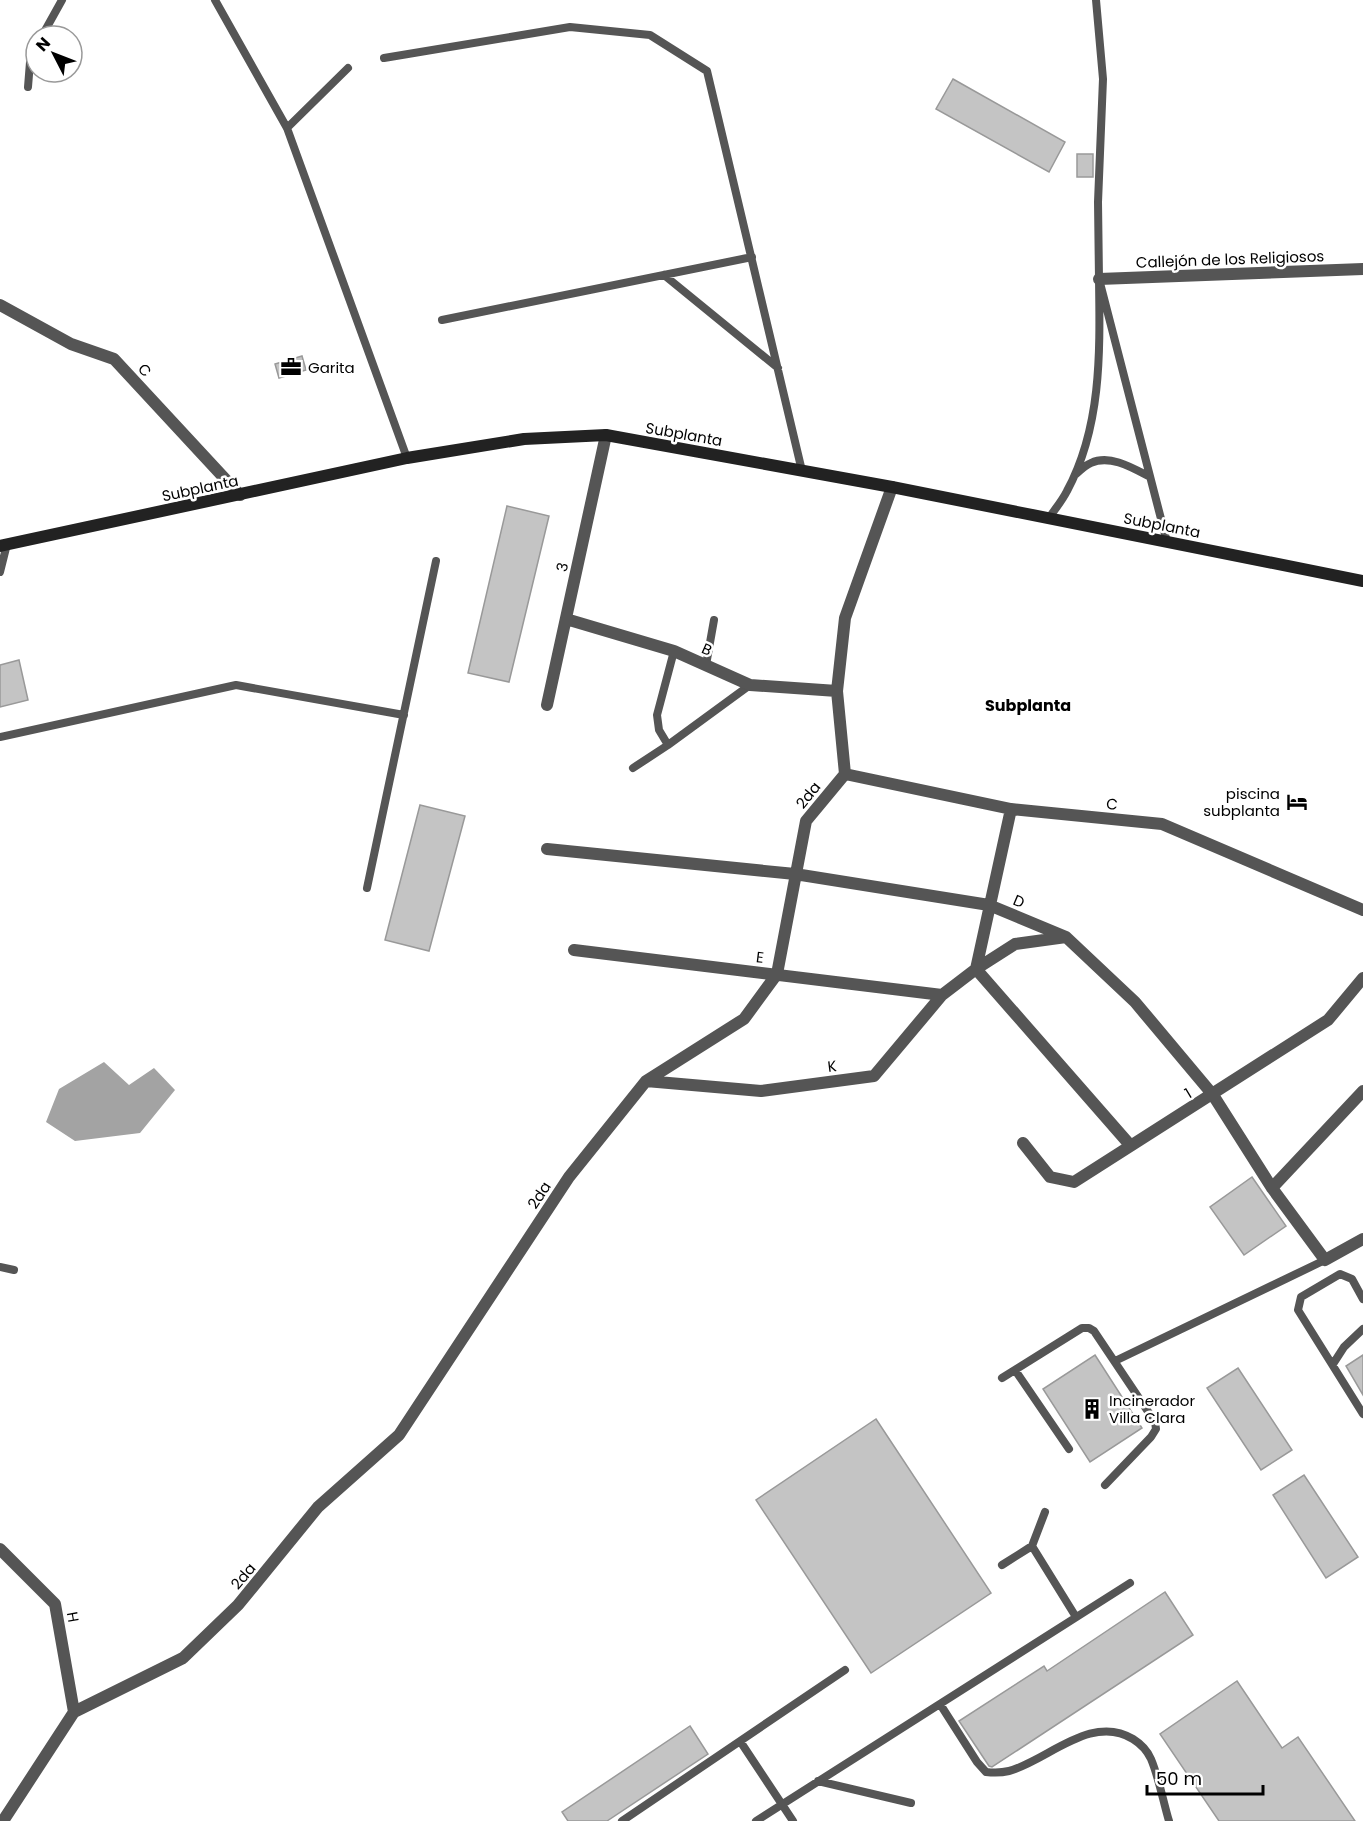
<svg xmlns="http://www.w3.org/2000/svg" width="1363" height="1821" font-family="Poppins,sans-serif">
<style>
.water{fill:#a3a3a3}
.building{fill:#c4c4c4;stroke:#999;stroke-width:1.5}
.lines{fill:none;stroke-linecap:round;stroke-linejoin:round}
.lane{stroke:#555;stroke-width:8}
.street{stroke:#555;stroke-width:12}
.secondary{stroke:#222;stroke-width:12}
.labels{text-anchor:middle;dominant-baseline:central;stroke-width:5;stroke-linejoin:round;paint-order:stroke}
.street-label{font-size:15px;fill:#000;stroke:#fff}
.poi-label{font-size:15px;fill:#000;stroke:#fff;text-anchor:start}
.neighbourhood-label{font-size:16px;font-weight:bold;fill:#000;stroke:#fff}
</style>
<rect width="100%" height="100%" fill="#fff"/>
<path class="water" d="M104,1062l25,23 25,-17 21,22 -35,43 -65,8 -29,-19 13,-33z"/>
<path class="building" d="M953,79l112,63 -16,30 -113,-63z
M1077,154h16v23h-16z
M302,356l4,14 -27,8 -4,-14z
M507,506l42,10 -40,166 -41,-9z
M19,660l9,40 -28,7v-42z
M420,805l45,11 -36,135 -44,-11z
M1252,1177l34,49 -42,29 -34,-48z
M1095,1355l47,73 -52,34 -47,-73z
M1363,1355v40l-17,-29z
M1238,1368l54,82 -31,20 -54,-82z
M876,1419l115,174 -120,80 -115,-173z
M1304,1475l54,82 -32,21 -53,-83z
M1165,1592l28,43 -201,132 -3,-1 -30,-45 85,-55 3,5z
M1237,1681l45,67 16,-11 57,84h-136l-59,-87z
M690,1726l18,28 -101,67h-39l-6,-9z"/>
<g class="lines">
<path class="lane" d="M215,0l72,128 120,330
M1096,0l7,79 -5,123 1,77
M42,36l20,-36
M384,58l186,-31 80,8 57,36 95,400
M28,87l2,-25 6,-14
M287,128l61,-60
M664,275l114,93
M442,320l310,-63
M1075,475c5,-4 10,-10 16,-12 19,-9 42,5 59,14
M1049,518c6,-9 13,-17 18,-27 35,-65 33,-140 32,-212l68,263
M0,572l7,-28
M706,665l8,-45
M0,737l236,-52 168,30
M668,745l-9,-15 -2,-15 17,-64
M633,768l35,-23 82,-60
M367,888l69,-327
M0,1267l14,3
M1363,1299l-11,-20 -12,-5 -39,23 -3,13 65,104
M1115,1361l210,-101
M1333,1364l11,-17 19,-18
M1015,1370l54,79
M1002,1378l80,-50h7l5,3 61,91 1,7 -5,8 -46,48
M1032,1546l44,71
M1002,1565l30,-19 13,-34
M940,1704l37,58 9,10c8,1 15,1 23,-1 38,-10 82,-58 124,-32 8,5 14,11 18,20 8,19 12,42 18,62
M740,1741l53,80
M818,1781l93,22
M622,1821l223,-151
M756,1821l374,-238"/>
<path class="street" d="M1099,279l264,-10
M0,305l71,39 43,15 126,136
M566,619l108,32 76,34 87,6
M547,705l59,-270
M845,774l166,35 151,15 201,86
M1011,809l-35,160 154,176
M547,849l248,25 194,31 77,32 69,65 78,93 59,93 53,72 38,-21
M574,950l368,45
M646,1081l115,10 113,-15 68,-81 34,-26 39,-25 51,-7
M1023,1143l27,34 24,5 254,-162 35,-42
M1272,1188l91,-97
M0,1549l55,55 19,108
M3,1821l71,-109 109,-54 55,-53 80,-98 81,-72 170,-258 77,-96 98,-62 33,-45 29,-153 39,-47 -8,-83 8,-73 47,-131"/>
<path class="secondary" d="M0,546l407,-88 117,-19 82,-4 286,52 471,94"/>
</g>
<defs>
<g id="office-bare" transform="scale(1.62)"><path d="M-6-3h4V-5.5h4V-3h4V5H-6ZM-1-4.5V-3h2v-1.5ZM-6 0V1H6V0Z" fill="#000" stroke="#fff" stroke-width="2.5" paint-order="stroke"/></g>
<g id="hotel-bare" transform="scale(1.62)"><path d="M-6-4.5h1.5V1H6V5H4.5V3h-9V5H-6ZM-4 0a1.8 1.8 0 1 1 3.6 0ZM.5 0V-2.5h3Q6-2.5 6 0Z" fill="#000" stroke="#fff" stroke-width="2.5" paint-order="stroke"/></g>
<g id="building-bare" transform="scale(1.62)"><path d="M-4-6H4V6H1V3H-1V6H-4ZM-2.5-4.3h1.7v1.8h-1.7ZM.8-4.3h1.7v1.8H.8ZM-2.5-1h1.7V.8h-1.7ZM.8-1h1.7V.8H.8Z" fill="#000" stroke="#fff" stroke-width="2.5" paint-order="stroke"/></g>
</defs>
<g fill-rule="evenodd">
<use href="#office-bare" x="291" y="367"/>
<use href="#hotel-bare" x="1297" y="802"/>
<use href="#building-bare" x="1092" y="1409"/>
</g>
<g class="labels">
<g class="street-label">
<text transform="translate(1230 259) rotate(-2)">Callejón de los Religiosos</text>
<text transform="translate(145 370) rotate(47)">C</text>
<text transform="translate(684 434) rotate(10)">Subplanta</text>
<text transform="translate(200 488) rotate(-12)">Subplanta</text>
<text transform="translate(1162 525) rotate(11)">Subplanta</text>
<text transform="translate(562 567) rotate(-78)">3</text>
<text transform="translate(707 649) rotate(24)">B</text>
<text transform="translate(808 795) rotate(-51)">2da</text>
<text transform="translate(1112 804) rotate(6)">C</text>
<text transform="translate(1019 901) rotate(23)">D</text>
<text transform="translate(760 957) rotate(7)">E</text>
<text transform="translate(832 1066) rotate(-7)">K</text>
<text transform="translate(1188 1093) rotate(-31)">1</text>
<text transform="translate(539 1195) rotate(-57)">2da</text>
<text transform="translate(243 1576) rotate(-50)">2da</text>
<text transform="translate(73 1617) rotate(80)">H</text>
</g>
<g class="poi-label">
<text x="308" y="367">Garita</text>
<text x="1280" y="793" text-anchor="end">piscina<tspan x="1280" dy="17">subplanta</tspan></text>
<text x="1109" y="1400">Incinerador<tspan x="1109" dy="17">Villa Clara</tspan></text>
</g>
<g class="neighbourhood-label">
<text x="1028" y="705">Subplanta</text>
</g>
</g>
<g transform="translate(54 54) rotate(312)"><circle r="28" fill="#ffffff" stroke="#999999" stroke-width="1.5"/>
<path d="M0-4.5L10 22L0 15L-10 22Z" fill="#000000"/>
<text y="-9" font-size="16" font-weight="bold" text-anchor="middle" fill="#000000">N</text>
</g>
<path d="M1147 1785v9h116v-9" fill="none" stroke="#000000" stroke-width="3"/>
<text x="1156" y="1785" font-size="18" fill="#000000" stroke="#ffffff" stroke-width="4.5" paint-order="stroke">50 m</text>
</svg>
